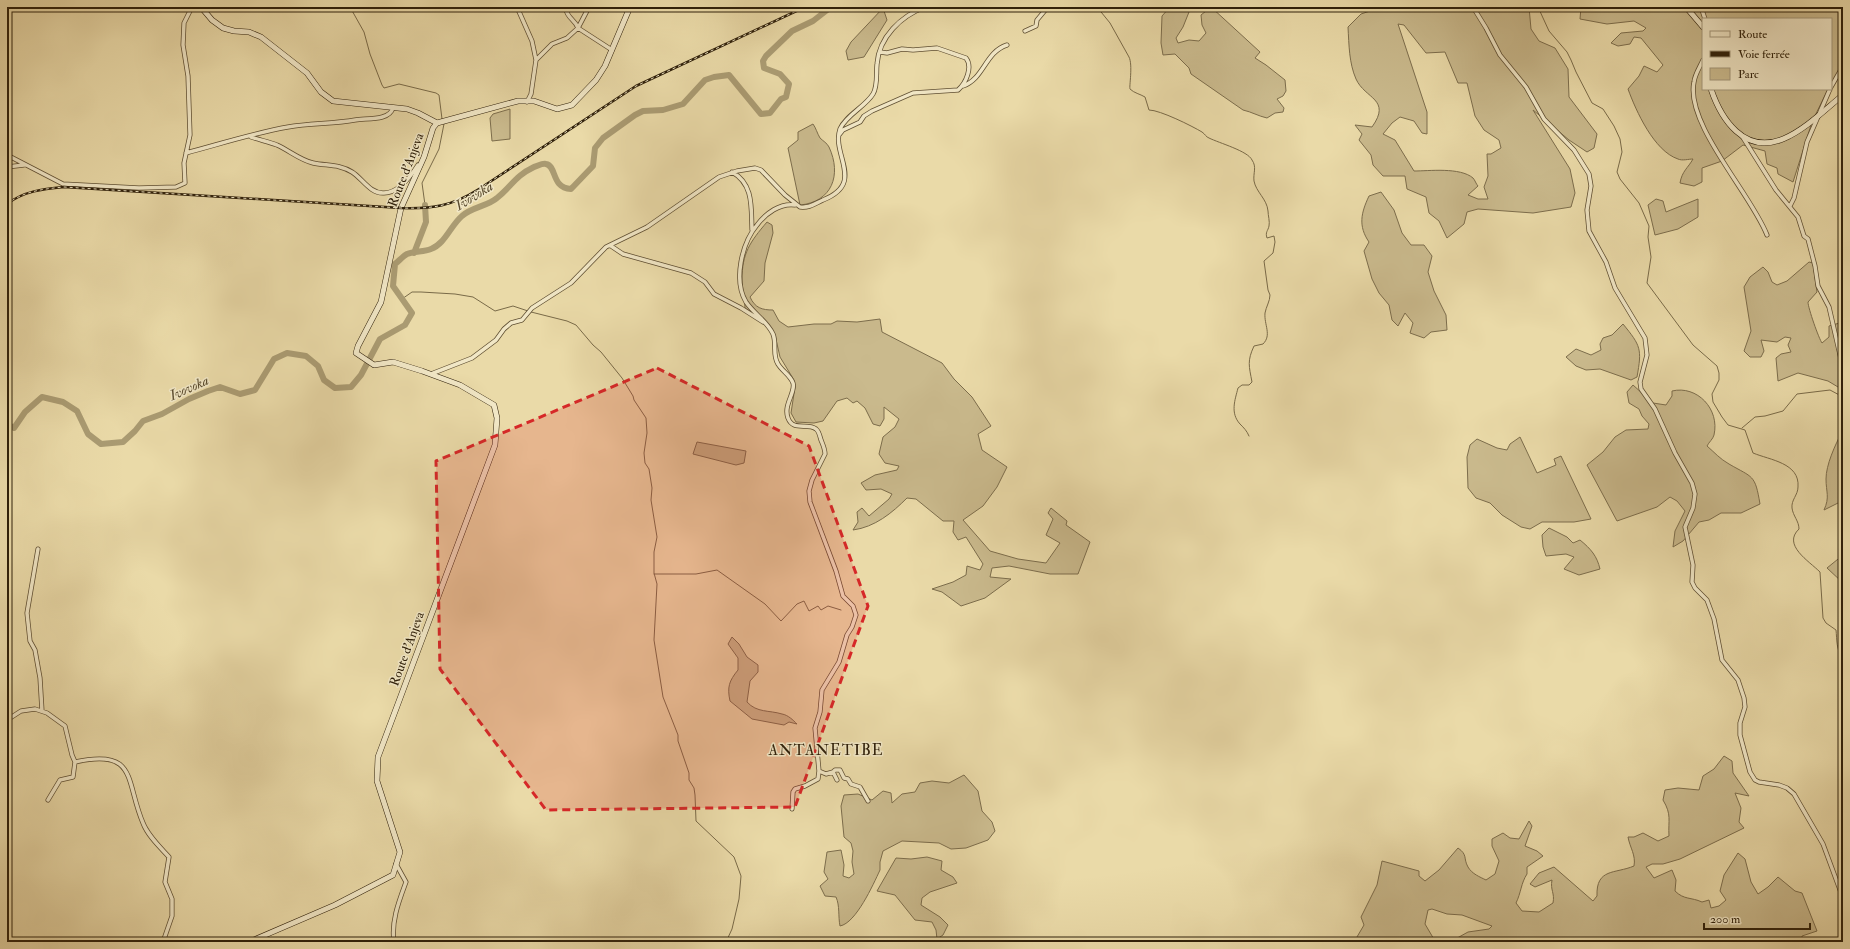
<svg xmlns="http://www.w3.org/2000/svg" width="1850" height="949" font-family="'IM FELL Double Pica',serif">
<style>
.green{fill:#caba8d;stroke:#7c6d4c;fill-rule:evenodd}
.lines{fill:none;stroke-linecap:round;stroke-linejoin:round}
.stream{stroke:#796a48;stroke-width:1}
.river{stroke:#aa9b72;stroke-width:6}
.street-casing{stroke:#5e4e32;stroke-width:5}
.secondary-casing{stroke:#2f200a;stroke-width:6}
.street{stroke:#f1e7c6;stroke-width:3.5}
.secondary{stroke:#f1e7c6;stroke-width:5}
.rail-casing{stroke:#2f200a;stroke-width:2.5}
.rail{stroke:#f1e7c6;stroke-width:1;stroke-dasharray:3;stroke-linecap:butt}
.marked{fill:#d62828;fill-opacity:0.2;stroke:#d62828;stroke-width:3;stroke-dasharray:8 5;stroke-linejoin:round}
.labels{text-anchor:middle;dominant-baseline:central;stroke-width:3;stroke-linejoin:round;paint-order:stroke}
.street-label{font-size:13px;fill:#2f200a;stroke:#f1e7c6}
.water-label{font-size:14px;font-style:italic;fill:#5a4b2e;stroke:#f1e7c6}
.quarter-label{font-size:15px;letter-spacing:1px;fill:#2f200a;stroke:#f1e7c6}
</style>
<rect width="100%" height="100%" fill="#eadaa8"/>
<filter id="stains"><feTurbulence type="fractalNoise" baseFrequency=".005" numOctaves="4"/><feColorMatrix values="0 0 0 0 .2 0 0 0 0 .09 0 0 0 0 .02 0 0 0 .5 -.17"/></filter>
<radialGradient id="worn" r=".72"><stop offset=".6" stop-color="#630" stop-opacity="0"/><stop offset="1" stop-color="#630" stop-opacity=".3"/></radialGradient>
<path class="green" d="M1170,7h21l-8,20 -7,11 2,5 11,-3 10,1 7,-8 -4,-8 -1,-10 10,-8 49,45 -5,6 11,7 19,15 1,11 -3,5 -6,3 7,9 -1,4 -8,1 -8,5c-9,-2 -15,-6 -24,-8l-52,-36 -2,-6 -14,-14 -12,1 -2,-12 1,-27z
M1382,7h147l2,22 8,12 16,7 13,21 1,28 28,37 -3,14 -7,4 -18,-12 -36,-30 37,59 5,24 -4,14 -38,6 -55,-4 -11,3 -3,12 -17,14 -8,-17 -10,-8 -3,-16 -19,-8 -2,-13h-22l-10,-11 -2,-10 -12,-15 3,-6 -7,-9 17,2c20,-28 -7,-28 -16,-48 -7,-16 -7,-34 -8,-52l13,-13zM1398,24l6,1 22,28 19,-1 13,31h9l8,33 9,14 15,10 2,8 -10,6h-4l1,22 -4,11 4,12h-10l-10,-4 10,-9c-2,-2 -3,-6 -5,-8 -13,-11 -44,-7 -59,-7l-19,-31 -12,-6 9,-11 8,-6 14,4 8,12 5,1v-22z
M1581,7h262v57l-12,20v-65h-128v70h125l-16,33 -19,60 -15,-8 -1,-6 -10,-4 -2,-13 -22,-6 -21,16 -20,7v14l-8,4 -14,-3c2,-12 8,-15 13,-24 -4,0 -11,2 -15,0 -24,-8 -42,-48 -50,-70l11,-13 5,-10 13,6 6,-7 -22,-27 -7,-1 -4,7 -12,2 -7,-3 10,-10 22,-2 3,-3 -12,-7 -27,3 -27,-5z
M883,8l4,12 -23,37 -16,3 -2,-9 5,-9z
M510,109v30l-18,2 -2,-23 3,-4z
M813,124c3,4 4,9 7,14 3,3 7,5 9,9 13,28 3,55 -29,58l-12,-57 10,-8v-8z
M1381,192l13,18 8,23 9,12h13l8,11 -4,16 6,19 12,24 1,15 -16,2 -7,6 -14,-5 3,-10 -8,-10 -7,13 -6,-6 -3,-15 -10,-12 -7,-14 -8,-28 5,-9c-11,-16 -8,-29 0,-46z
M1656,199l7,2 3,11 32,-13v18l-20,12 -23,6 -7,-30z
M767,222l5,3 1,8 -8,30 -1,18 -14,16c5,11 12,13 23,13l6,11 9,6 26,-3h17l6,-3 20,1 23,-3 2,13 60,31 12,16 18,18 19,29 -13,8 4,16 25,17 -10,20 -14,19 -20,14 27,31 28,8 28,4 14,-20 -14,-8 7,-16 -5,-6 3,-5 16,13 -1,4 24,17 -12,32h-28l-41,-8 -17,2 -2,9 21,2 -26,19 -24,8 -19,-14 -10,-3 21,-7 13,-7 1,-9 13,4 3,-6 -17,-27 -8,3 -5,-8 1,-11h-11l-27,-22 -9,-1c-15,15 -32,29 -54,32l5,-8 -1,-10 5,-4 7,8 20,-17 3,-5 -11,-5 -15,1 -5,-7 14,-8 22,-5 2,-4 -14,-3 -6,-9 4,-17 12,-10 4,-8 -15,-12v12l-4,7 -7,-2 -8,-16 -8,-7 -4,2 -6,-5 -10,3 -14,20 -9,2 -18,-1 -5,-9 4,-26 -1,-7 -14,-23 -5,-22 -10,-14 -20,-13c0,-10 -3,-19 -3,-28 0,-27 8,-38 25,-58z
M1809,262l4,1 4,29 -9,10c0,6 11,37 14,41l7,-6v-11l14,-4v68l-15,-9 -30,-8 -20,8 -2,-23 5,-4 10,-2 -3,-7 3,-7 -6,-1 -8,5 -16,-2 3,11 -3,6h-11l-6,-6 7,-20 -7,-44 6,-10 13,-10 5,5 4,10 5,3 10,-4z
M1623,324c18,22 19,25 14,53l-6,3 -31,-11 -14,1 -10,-4 -10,-9 10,-8 15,6 10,-5 -1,-6 3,-6 9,-3z
M1633,385l20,18 13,2 6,-9v-5c25,-6 48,18 42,44 -1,4 -5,7 -7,11 7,6 13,13 22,18 24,14 26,10 31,40l-19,9h-20l-12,7 -10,2 -16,19 -10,6 2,-16 10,-20 -8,-10 -7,-4 -13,10 -40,14 -30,-56 16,-13 12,-15 11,-7 22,-1 1,-5 -7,-8 -3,-7 -10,-6 -2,-11z
M1842,432l1,72 -5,-1 -14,7c6,-13 2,-18 2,-31 0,-14 9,-34 16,-47z
M1520,437l17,36 19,-8 -2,-6 7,-3 30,63 -17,3h-32l-12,7 -9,-2 -19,-12 -12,-12 -14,-5 -8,-10 -1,-31 3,-12 7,-6 20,9 10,2 3,-6z
M697,442l49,9 -2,12 -8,2 -43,-11z
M1549,528l18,9 6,6 7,-3c11,9 17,16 20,29l-21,6 -15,-6 10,-12 -8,-3 -20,2 -3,-9 -1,-12z
M1843,555v27h-1l-15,-14z
M732,637l7,7 8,13 11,8v7l-8,9 -3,21c10,11 22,8 35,12 6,1 11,6 15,10l-8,-2 -5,3 -32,-6 -22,-18c-3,-14 -1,-20 8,-31v-12l-10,-14z
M1724,756l8,5 1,12 16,23 -14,-3 6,15 -2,14 5,6 -64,31 -17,5h-11l-6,3 8,11 18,-8 4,10 -1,11c9,9 16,6 27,11l7,-2 2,8 8,-2 7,-6 -6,-9 4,-16 14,-22 7,6 6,23 7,12 10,-7 10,-10 17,14 7,2 15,38 -15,5v6h-352l18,-10 21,-3 3,-3 -30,-11 -15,-1 -15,-5 -4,1 -3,14 10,17 -81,1 10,-17 -3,-8 16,-32 5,-24 37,10v5l6,5 14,-11 19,-22c10,7 5,10 10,19 4,7 12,10 18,13l9,-6 4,-13 -7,-15v-7l11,-6 7,5 9,1 10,-18 3,5 -7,20 12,5 6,5 -16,11v7c-6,9 -6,19 -11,29l6,8 17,1 14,-9c2,-10 -3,-13 -1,-23l-17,7 -5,-3 9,-11 15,-6 39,34 4,-5c-1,-28 18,-22 37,-30 2,-11 -4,-18 -6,-29h6l9,-4 15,8 11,-5c-1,-16 3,-21 -6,-36l2,-10 13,-2 21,2 4,-14 11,-7z
M964,775l14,16 4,20 10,11 3,9 -7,9 -22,8 -15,1 -12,-6 -37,-2 -19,10 -3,11v8c-7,15 -24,53 -40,56 -2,-10 0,-20 -4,-29l-11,-1 -5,-10 8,-7 -4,-7 3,-20 14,-2 3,15 -1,11 6,2 5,-4 -2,-12 1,-11 -2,-8 -7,-6 -3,-31 3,-11 14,-1 14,6 11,-9 8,2 1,10 10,-9 13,-2 5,-9 12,-2 17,2z
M927,857l15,4 -1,9 12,7 4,6 -27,9 -8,6 -1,7 19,12 8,8 -5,10 -6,4 -1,-9 -4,-8 -17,-2 -20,-25 -18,-4 19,-33 15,1z"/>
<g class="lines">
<path class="stream" d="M350,7l14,25 6,22 12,31 2,3 15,-4 37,9 3,2 3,24
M1097,7l13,16 19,34c4,8 0,30 1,32 4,4 10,5 15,8l4,13c11,0 43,16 53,22 3,2 4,5 7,6 10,5 39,13 43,22 5,7 1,13 2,21 2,11 13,18 14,30 0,4 2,11 1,15 -1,5 -4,6 -2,12l7,-2 1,6 -2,11 -9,8 4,29 2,5c0,6 -4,12 -5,18 -1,12 7,22 -2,31l-9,2c-7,15 -5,20 -2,36l-3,3h-7l-4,3c-3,12 -8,25 2,36 4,4 7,7 9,12
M1538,7l11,24 18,21 4,8 5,12 16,31 11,6 11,17 6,13 2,13 -5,20 3,7 19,24 10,23 -1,11 3,20 -4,26 46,62 24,21 2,7v7l-7,14 1,8 9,15 6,8 17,5 8,23c17,7 47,10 45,34 0,8 -7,13 -6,21 1,8 7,13 7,21 -17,16 10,32 21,43l3,46 3,5 10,7c1,9 0,21 7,28
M425,205l-3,-22 17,-34 5,-25
M402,299l10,-7h9l34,2 18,3 22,14 18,-5 15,5
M531,312l36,9 9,4 17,20 8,7 21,26 11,18 1,4 12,18 1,15 -3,20 1,10 4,6 3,19 -1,12 6,37 -3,15v21l3,11 -3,56 9,57 15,38v6l11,32v7l5,8 1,7 1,26 38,36 7,19 -2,23 -7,30 -6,13
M1742,428l13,-11 10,-1 18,-5 14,-17 33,-4 13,7
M654,574h42l21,-4 48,34 16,17 16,-17 7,-3 5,10 9,-5 3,4 7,-4 13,4"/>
<path class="river" d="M414,253l12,-31 -1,-17
M7,424l7,4 11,-16 17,-15 21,5 14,9 11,23 13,10 22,-2 12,-11 8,-10 19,-7 27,-15 19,-8 12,-4 20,7 15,-4 19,-31 13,-6 19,3 12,10 6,14 11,8 16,-1 10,-12 19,-36 25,-14 7,-12 -19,-27 2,-22c4,-3 8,-8 12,-10 7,-3 17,-2 24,-5 14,-5 20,-24 31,-33 10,-9 26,-10 35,-18 15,-12 18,-22 37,-31 4,-1 8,-4 12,-3 11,2 5,24 25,25l22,-23 2,-18 8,-10 32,-23 8,-4 20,-1 20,-6 22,-24 9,-3 15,-2 32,39 9,-1 11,-14 5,-2 3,-13 -9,-10 -16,-6 -1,-7 3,-5 26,-25 21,-10 18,-14"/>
<g class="street-casing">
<path id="street" d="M517,7l15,34 4,19
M565,7c3,13 9,11 13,21l34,22
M1039,7l8,1
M1473,7l13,21 14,27 26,32 18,32 30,31 15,24 2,12 -4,24 2,21 17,31 9,26 30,50 2,17 -7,27 1,7 14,20 20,44 17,30 3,11 -2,14 -8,19 8,38 -1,17 3,6 12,12 7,19 8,41 16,20 6,18 1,9 -5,16v12l10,37 5,8 4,2 20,3 8,3 7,6 29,50 20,54
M1701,7l4,12
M1025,31l11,-5 1,-6 10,-12
M1703,60c-3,7 -8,14 -9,22 -9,42 58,113 73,153
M963,86c21,-7 22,-34 44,-41
M1831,87l12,-21
M527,102l4,-8 5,-34 16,-16 15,-6 11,-10 11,-21
M839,135l4,-5 17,-8 4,-6 8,-5 41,-18 45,-3c8,-7 15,-23 8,-32l-29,-10 -24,2 -11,-1 -15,4 -7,-1
M1742,136l34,54 22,27 6,19 4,3 7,27 3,20 11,21 14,61
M251,137c9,3 18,5 26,8 13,6 23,15 36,18 14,3 26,1 39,9 10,6 18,22 32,21 15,0 27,-17 34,-28
M186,153c34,-9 68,-20 102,-26 22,-4 45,-3 67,-7 12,-2 34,1 38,-12
M7,155l56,29 76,4 37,-1 9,-4 -1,-20 6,-28 -2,-59 -5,-31 1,-22 8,-16
M7,167l17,-2
M732,172c22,12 19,36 20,58
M795,205c-15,-2 -29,8 -38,20 -15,18 -24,55 -11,77 8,12 21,19 27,32 4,10 -1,21 5,30 4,7 12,11 15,19 3,9 -10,22 -5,35 5,14 20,4 28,11 3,2 4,8 5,11 2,5 4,9 4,14l-13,26 -3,11 1,11 26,69 7,25 10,10 3,9 -4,12 -5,8 -8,27 -17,28 -2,22 -5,16 4,43 7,3 7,-2 4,8
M1790,206l4,-8 13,-56 23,-53
M611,246l12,8 68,19 14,9 9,12 27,14 22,14
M431,374l41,-16 24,-18 8,-11 7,-6 11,-3 10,-12 39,-25 35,-36 41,-20 72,-50 18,-6 18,-3 6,2 24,25 15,12c10,1 14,-3 23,-7 43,-17 8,-45 17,-71 6,-14 25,-22 33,-35 5,-8 3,-21 4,-30 2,-27 24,-48 48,-57
M1843,417v8
M38,549l-11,64 3,28 5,9 5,28 2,33
M7,720l14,-9 14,-2 12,4 18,13 7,29 3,7c63,-14 50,19 68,61 5,13 17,24 26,34l-4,25 7,17v17l-9,26
M833,772l2,-2h5l4,8 4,1 3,5 9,3 8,14
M48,800l12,-20 13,-3 2,-15
M792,809l1,-17 2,-3 10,-3 13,-7 1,-8
M394,942c-3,-21 5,-41 12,-60l-10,-18"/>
</g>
<g class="secondary-casing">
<path id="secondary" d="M201,7l11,13 11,8 11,3 15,1 12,5 46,36 14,19 12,9 74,8 11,4 19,10 81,-22h16l23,8 15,-4 24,-25 9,-14 25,-59
M1686,7l17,20
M1711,89c5,15 13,31 25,42 37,34 78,-13 107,-36
M249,942l86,-37 58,-30 7,-23 -23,-71 1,-24 117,-312 2,-27 -3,-13 -34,-20 -38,-14 -29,-9 -19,3 -18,-12 2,-7 23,-44 20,-94 23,-51 9,-29 4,-5"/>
</g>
<use href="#street" class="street"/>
<use href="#secondary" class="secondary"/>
<g class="rail-casing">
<path id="rail" d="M7,204c17,-13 36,-15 57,-17l337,21c32,1 51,-2 78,-19l157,-103 169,-79"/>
</g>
<use href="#rail" class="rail"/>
</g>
<path class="marked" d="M657,368l152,78 59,160 -73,201 -249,3 -106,-141 -4,-208z"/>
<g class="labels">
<g class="street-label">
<text transform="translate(406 170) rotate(-69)">Route d'Anjeva</text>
<text transform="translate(407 649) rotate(-70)">Route d'Anjeva</text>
</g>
<g class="water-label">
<text transform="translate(474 196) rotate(-32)">Ivovoka</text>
<text transform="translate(189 388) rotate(-24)">Ivovoka</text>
</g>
<g class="quarter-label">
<text x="826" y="750">ANTANETIBE</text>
</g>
</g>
<rect width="1850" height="949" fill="none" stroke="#eadaa8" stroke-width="24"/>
<rect x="8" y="8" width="1834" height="933" fill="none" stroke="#2f200a" stroke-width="2"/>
<rect x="12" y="12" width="1826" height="925" fill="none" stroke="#2f200a"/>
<rect x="1702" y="18" width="130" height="72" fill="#f1e7c6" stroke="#a3977b"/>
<rect x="1710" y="31" width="20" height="6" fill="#f1e7c6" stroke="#a3977b"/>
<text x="1738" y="38" font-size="12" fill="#2f200a">Route</text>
<rect x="1710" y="51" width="20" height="6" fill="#2f200a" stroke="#a3977b"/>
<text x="1738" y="58" font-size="12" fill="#2f200a">Voie ferrée</text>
<rect x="1710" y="68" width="20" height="12" fill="#caba8d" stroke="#a3977b"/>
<text x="1738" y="78" font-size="12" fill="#2f200a">Parc</text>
<path d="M1704 923v6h106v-6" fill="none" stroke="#2f200a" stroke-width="2"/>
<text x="1710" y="923" font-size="12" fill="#2f200a" stroke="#f1e7c6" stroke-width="3" paint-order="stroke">200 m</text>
<rect width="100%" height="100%" filter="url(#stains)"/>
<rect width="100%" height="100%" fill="url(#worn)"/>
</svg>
